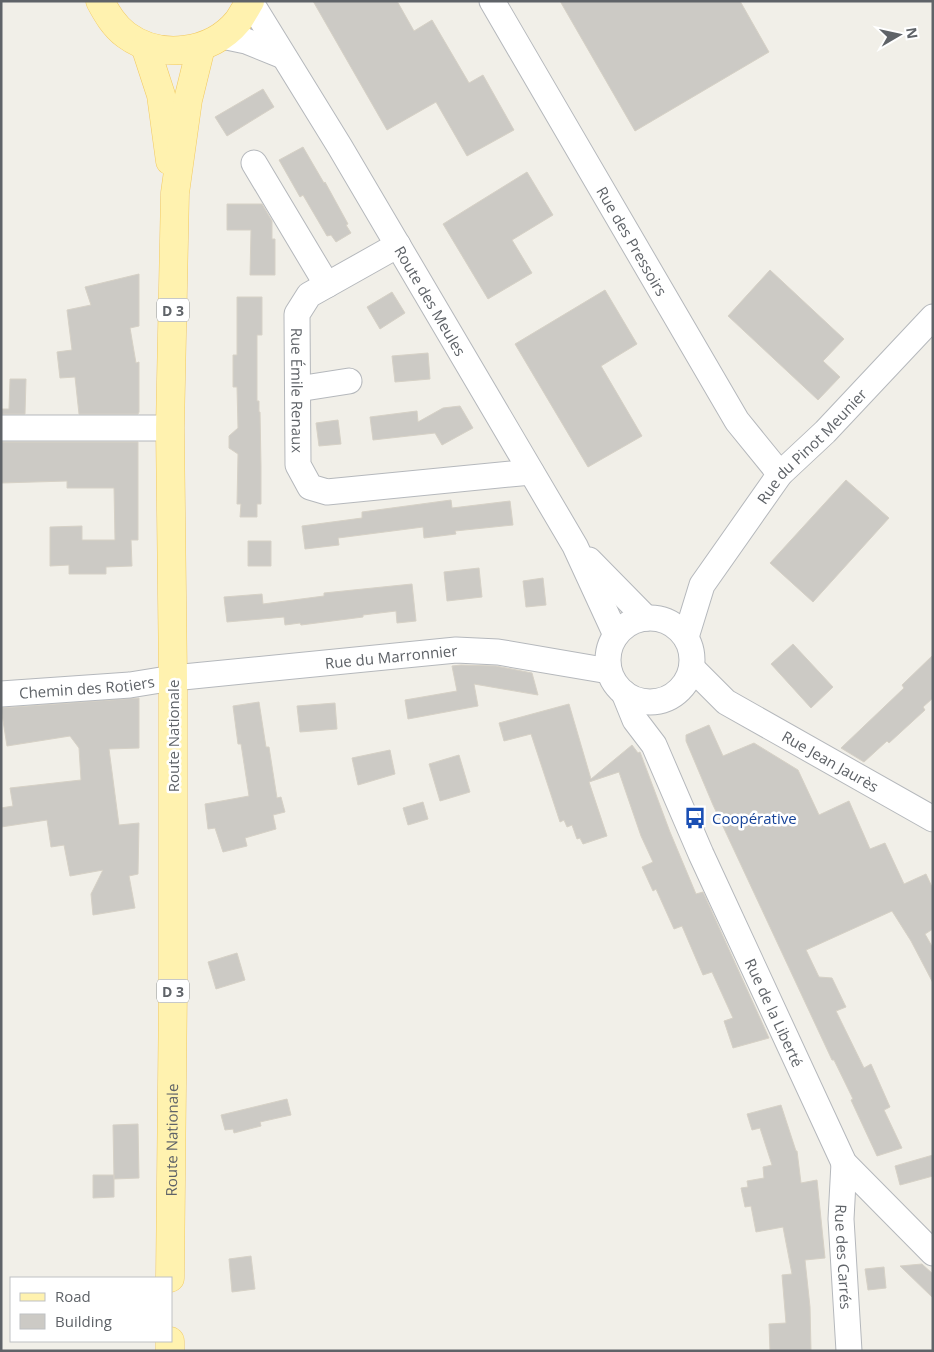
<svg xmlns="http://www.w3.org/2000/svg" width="934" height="1352" font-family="'Open Sans',sans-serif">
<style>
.building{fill:#cccac5;stroke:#d6d1c6}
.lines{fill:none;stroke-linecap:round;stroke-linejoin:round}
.minor-casing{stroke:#b5b8bc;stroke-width:27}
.major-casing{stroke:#f2c960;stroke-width:29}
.minor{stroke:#fff;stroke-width:25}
.major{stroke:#fff2af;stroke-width:28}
.labels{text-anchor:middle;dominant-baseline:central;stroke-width:5;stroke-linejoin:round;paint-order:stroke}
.shield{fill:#fff;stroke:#8f9295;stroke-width:1}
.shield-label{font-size:14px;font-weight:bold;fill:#5f6368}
.street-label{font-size:15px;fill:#5f6368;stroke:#fff}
.transit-label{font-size:15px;fill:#164399;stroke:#fff;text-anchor:start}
</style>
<rect width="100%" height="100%" fill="#f1efe8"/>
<path class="building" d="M313,1h84l17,30 18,-11 37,63 14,-8 31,55 -47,26 -31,-54 -49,28z
M560,1h180l29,51 -134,79z
M263,89l11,18 -47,29 -12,-19z
M303,147l21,36 1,-1 23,42 -2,1 5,8 -15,9 -5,-7 -4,1 -24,-41 -3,2 -21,-37z
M527,172l26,43 -41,25 20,33 -44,26 -45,-75z
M227,204h35l10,17v18h3v36h-25l1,-45h-24z
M770,270l74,69 -21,22 17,16 -22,23 -90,-84z
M139,274v52l-9,2 6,35 3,-1v50l-1,2h-59l-4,-37 -15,1 -3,-26 15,-2 -5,-40 24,-5 -6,-18z
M605,290l32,54 -36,22 41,70 -54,31 -73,-123z
M392,292l13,21 -25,16 -13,-22z
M237,297h25v38h-5v66h2v11h1l1,55v37h-4v13h-17l1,-13h-4l1,-50 -9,-6v-12l9,-8 -1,-41h-4v-32h4z
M428,353l2,26 -35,3 -3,-26z
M10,379h16l-1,35h-24v-5h8z
M460,406l13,22 -31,17 -7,-12 -62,7 -3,-23 47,-6 1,11 25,-14z
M338,420l3,24 -22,2 -3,-23z
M1,442h137v98h-7l1,26 -26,1v7h-37v-9l-19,1v-39l32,-1v14h33l-1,-52h-47v-7l-66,2z
M846,480l43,38 -76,84 -43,-39z
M451,500l1,8 58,-7 3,24 -58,6 1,3 -32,4 -1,-11 -85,11 1,7 -34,4 -3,-23 60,-8v-6z
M248,541h23v25h-23z
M479,568l3,29 -35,4 -3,-29z
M543,578l3,27 -20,2 -3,-26z
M412,584l4,37 -19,2 -1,-12 -33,4v2l-62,8 -1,-2 -15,2 -1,-8 -57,5 -3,-25 38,-3 1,10 61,-8v-3z
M793,644l40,43 -22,21 -40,-44z
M933,655v43l-10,9 2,3 -36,33 -2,-2 -23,21 -23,-14 63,-60 -2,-3z
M461,665l35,1 36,7 6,22 -64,-11 4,22 -70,13 -3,-19 52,-9 -5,-25z
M139,698v50l-30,1 10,76 20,-2 -1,51 -9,2 6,32 -42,7 -2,-21 12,-24 -33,6 -6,-31 -13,2 -4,-27 -46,7v-19l12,-2 -3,-18 71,-8 -2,-32 -9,-12 -63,10 -6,-38z
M259,702l7,45h3l8,51 4,-1 4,15 -12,3 3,14 -31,9 2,8 -24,6 -8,-24 -7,1 -3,-25 44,-8 -8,-52h-3l-5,-38z
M335,703l2,26 -37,3 -3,-26z
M569,704l22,75 41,-34 6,8 2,-1 30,80 26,62 7,-2 66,146 -36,10 -9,-27 9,-3 -21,-46 -9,3 -21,-49 -8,3 -18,-40 -3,2 -11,-24 11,-5 -12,-26 -22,-64 -30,10 18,54 -24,8 -3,-6 -3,1 -5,-14 -5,2 -3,-7 -4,2 -29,-88 -27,7 -5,-18z
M709,725l14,31 31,-13 44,27 21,45 30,-14 21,48 15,-6 19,41 22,-10 7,15v40l-8,5 8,14v35l-22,-42 -19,-30 -86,39 13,27 13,1 14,29 -10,4 28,57 7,-4 19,43 -6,3 18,38 -25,8 -26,-56 2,-1 -19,-39h-2l-119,-255 -27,-64v-6z
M390,750l5,24 -37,11 -6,-27z
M459,755l11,37 -30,9 -11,-37z
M423,802l5,17 -20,6 -5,-17z
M237,953l8,27 -29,9 -8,-27z
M287,1099l4,16 -31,7 1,4 -27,7 -1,-4 -8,1 -4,-15z
M781,1105l15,46h1l4,32 16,-3 8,78 -20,2 5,47 1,44h-41l-1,-27 17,-1 -4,-48 10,-1 -9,-47 -27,5 -5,-26 -6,1 -4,-19 7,-1 -1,-6 17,-3 -1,-11 9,-2 -12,-37 -8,2 -5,-16z
M138,1124l1,54 -25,1 -1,-54z
M933,1155v21l-33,9 -5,-19z
M93,1175h21v22l-21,1z
M251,1256l4,33 -23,3 -3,-33z
M922,1264l11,10v24l-33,-32z
M884,1267l2,21 -18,2 -3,-21z"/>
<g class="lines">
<g class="minor-casing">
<g id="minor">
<path id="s1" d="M250,1l90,146 235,399 41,89"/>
<path id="s2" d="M492,1l245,420 43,53"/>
<path d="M222,36l24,5 37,15"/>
<path d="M254,163l73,122"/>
<path id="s3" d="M398,245l-89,50 -12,19 1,151 12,22 17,5 204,-20"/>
<path d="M298,389l51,-8"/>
<path d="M1,428h169"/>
<path d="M589,560l57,58"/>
<circle cx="650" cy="660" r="42"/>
<path id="s4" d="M686,637l16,-52 78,-111 45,-42 108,-115"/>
<path id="s5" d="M692,668l34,34 207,117"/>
<path id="s6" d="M624,693l11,27 19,25 47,109 143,309 89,90"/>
<path id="s7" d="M1,694l129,-9 43,-7 283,-28 42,2 111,19"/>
<path id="s8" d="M844,1163l-3,56 8,132"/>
</g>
</g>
<g class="major-casing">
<g id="major">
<path d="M100,1c7,13 14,25 26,34 34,25 85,19 112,-14 4,-6 8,-13 12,-20"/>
<path d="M145,46l16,49 9,66"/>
<path id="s9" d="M170,1278l3,-289v-311l-3,-250 5,-235 13,-93 13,-53"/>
<path d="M170,1351v-10"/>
</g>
</g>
<use href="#minor" class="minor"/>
<use href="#major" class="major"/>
</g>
<defs>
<g id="bus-bare" transform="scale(1.725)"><path d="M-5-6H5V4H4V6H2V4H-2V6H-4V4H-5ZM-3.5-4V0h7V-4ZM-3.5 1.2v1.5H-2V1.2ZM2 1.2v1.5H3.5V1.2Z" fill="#1a4fb4" stroke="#fff" stroke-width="2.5" paint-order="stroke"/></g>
</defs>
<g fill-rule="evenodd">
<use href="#bus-bare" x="695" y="818"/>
</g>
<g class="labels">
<g class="shield">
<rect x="157" y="298.5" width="32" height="23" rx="4"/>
<rect x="157" y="979.5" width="32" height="23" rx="4"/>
</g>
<g class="shield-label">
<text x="173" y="310">D 3</text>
<text x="173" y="991">D 3</text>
</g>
<g class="street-label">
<text stroke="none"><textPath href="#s2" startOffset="278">Rue des Pressoirs</textPath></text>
<text stroke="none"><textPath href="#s1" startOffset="350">Route des Meules</textPath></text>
<text stroke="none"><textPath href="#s3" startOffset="201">Rue Émile Renaux</textPath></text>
<text stroke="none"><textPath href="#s4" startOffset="232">Rue du Pinot Meunier</textPath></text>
<text stroke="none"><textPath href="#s7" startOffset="392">Rue du Marronnier</textPath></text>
<text stroke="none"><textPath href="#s7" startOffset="86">Chemin des Rotiers</textPath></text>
<text transform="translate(173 736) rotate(-90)">Route Nationale</text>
<text stroke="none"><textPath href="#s5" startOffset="168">Rue Jean Jaurès</textPath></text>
<text stroke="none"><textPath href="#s6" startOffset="354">Rue de la Liberté</textPath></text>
<text stroke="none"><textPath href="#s9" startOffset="138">Route Nationale</textPath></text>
<text stroke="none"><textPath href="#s8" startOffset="94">Rue des Carrés</textPath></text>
</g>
<g class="transit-label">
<text x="712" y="818">Coopérative</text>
</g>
</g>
<rect width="934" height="1352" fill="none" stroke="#5f6368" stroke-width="5"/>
<rect x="10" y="1277" width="162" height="65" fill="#ffffff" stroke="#bfc1c3"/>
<rect x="20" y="1293" width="25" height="8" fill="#fff2af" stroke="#bfc1c3"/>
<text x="55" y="1302" font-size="15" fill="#5f6368">Road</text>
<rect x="20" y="1314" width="25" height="15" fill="#cccac5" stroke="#bfc1c3"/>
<text x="55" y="1327" font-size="15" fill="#5f6368">Building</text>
<g transform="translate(899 35) rotate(81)" stroke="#ffffff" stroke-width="4" paint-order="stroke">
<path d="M0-4L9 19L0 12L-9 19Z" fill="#5f6368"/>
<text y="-8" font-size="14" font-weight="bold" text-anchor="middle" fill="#5f6368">N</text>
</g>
</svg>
